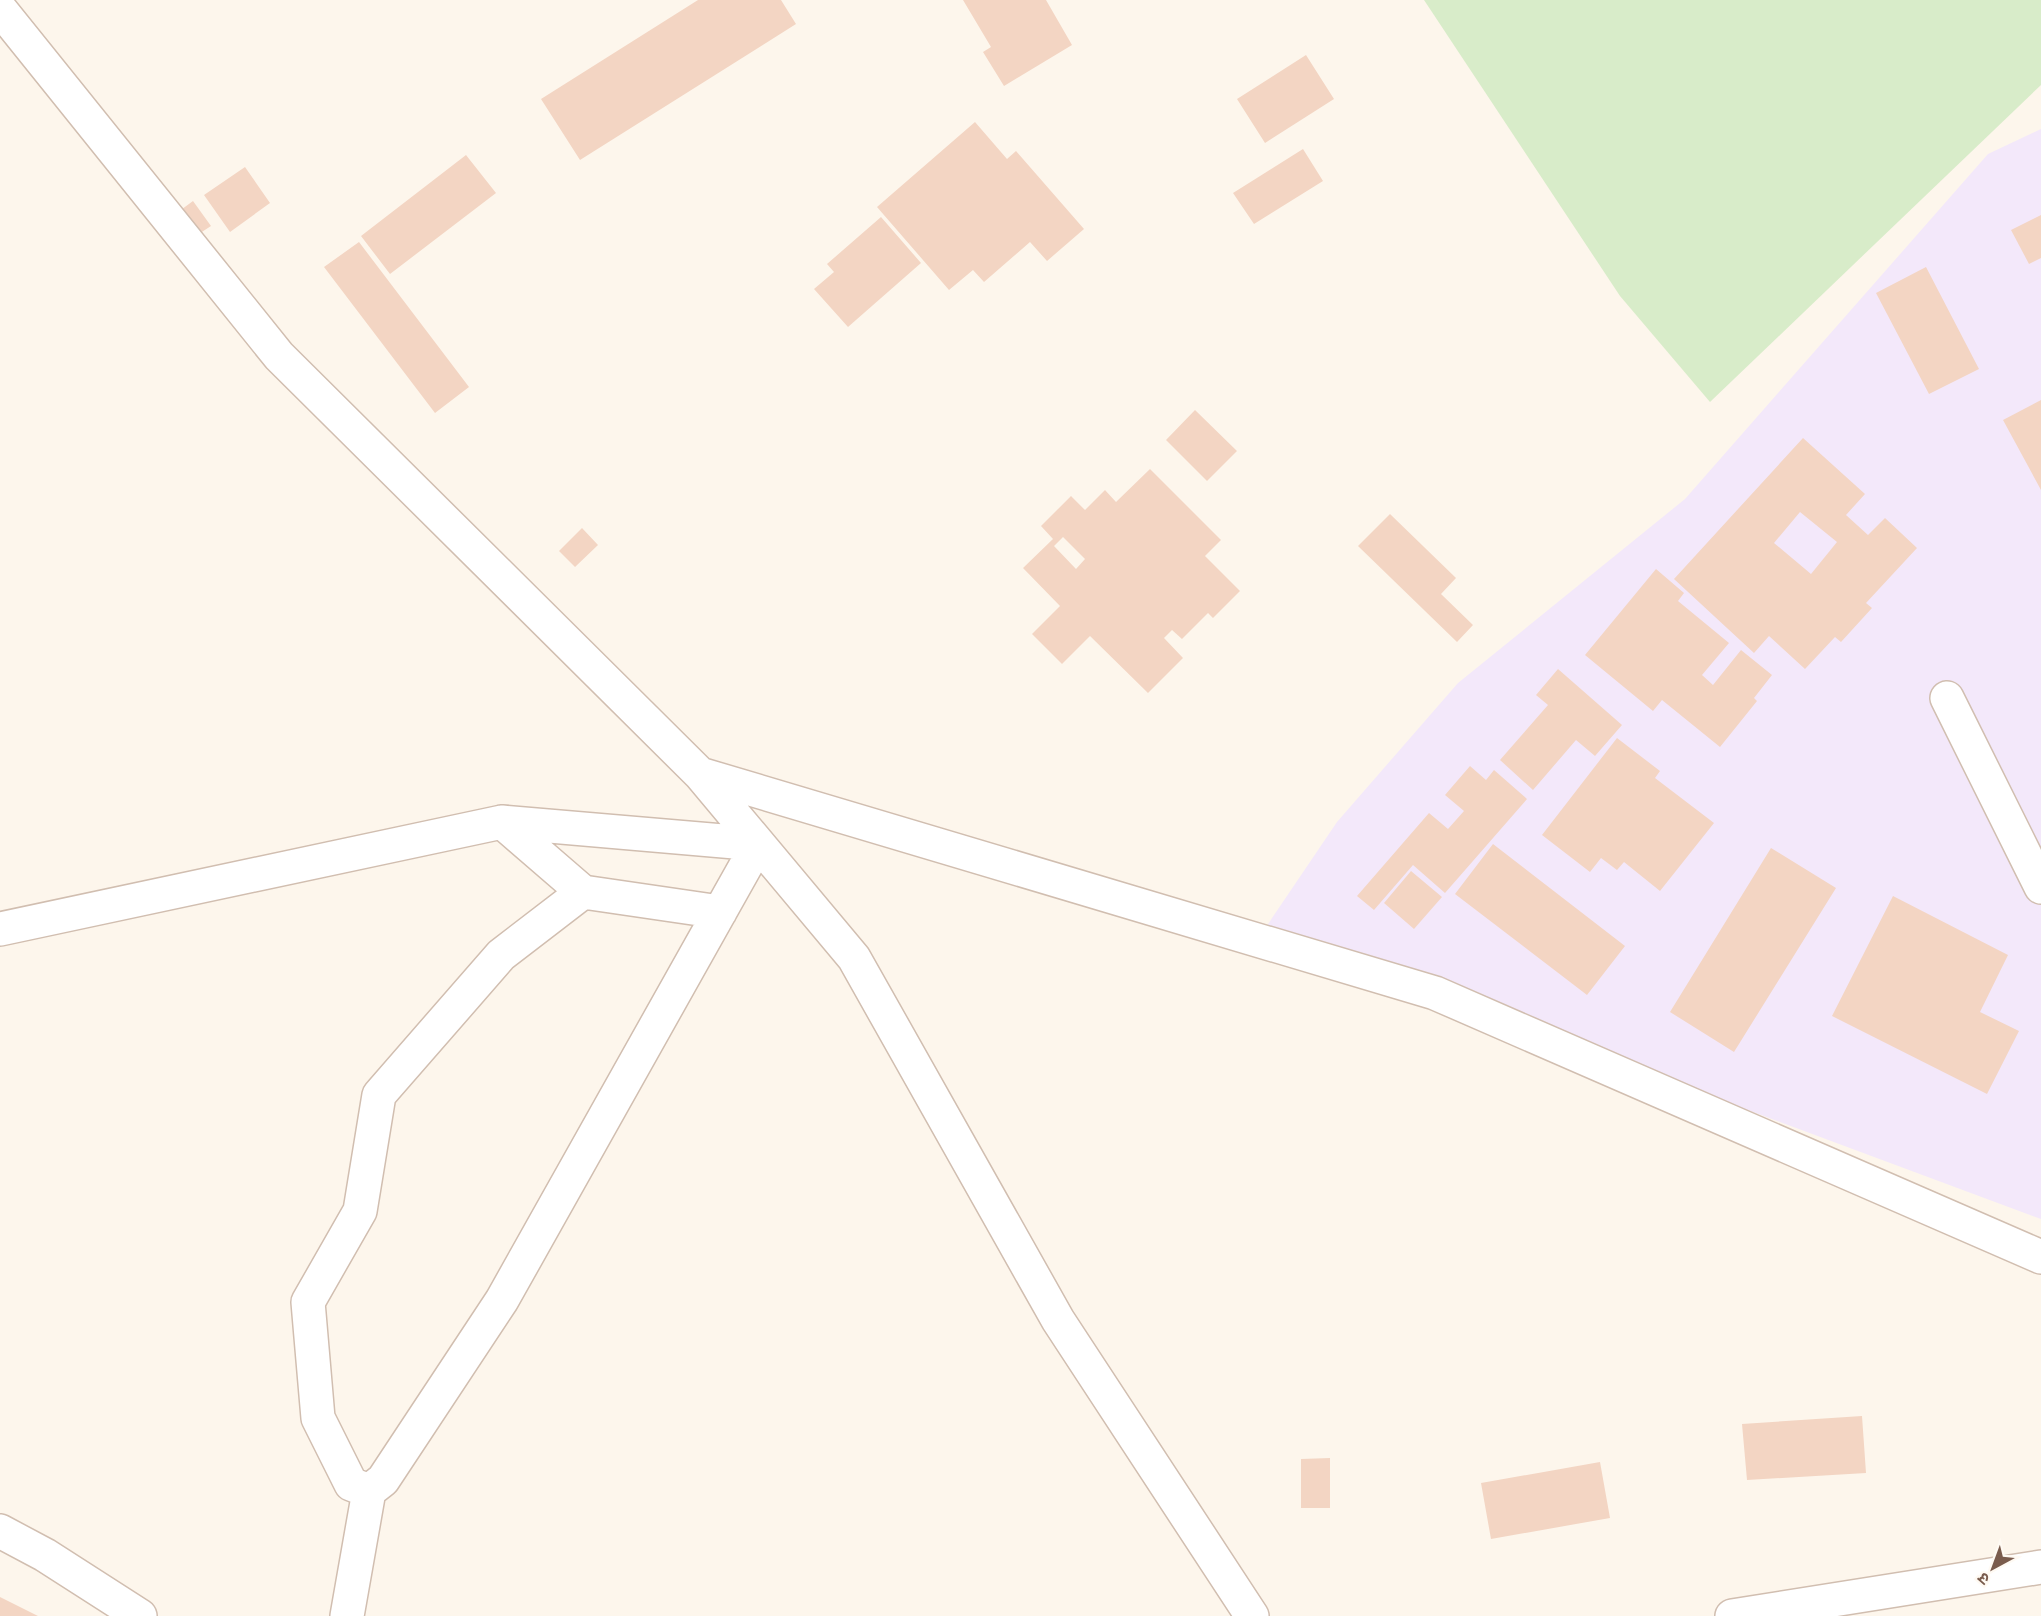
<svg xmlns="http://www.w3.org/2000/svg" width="2041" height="1616" font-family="'Fira Sans Condensed','Noto Sans Devanagari',sans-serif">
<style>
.education{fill:#f3e8fa}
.green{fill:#d8ecc9}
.building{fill:#f3d5c3;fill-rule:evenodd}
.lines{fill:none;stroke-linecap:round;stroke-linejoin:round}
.minor-casing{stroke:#d1beb0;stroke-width:36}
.minor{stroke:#fff;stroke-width:33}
</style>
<rect width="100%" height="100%" fill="#fdf6ec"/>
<path class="education" d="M2041,129v1090l-777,-289 73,-108 121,-139 227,-184 303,-345z"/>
<path class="green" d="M1424,0h617v85l-331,317 -90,-106z"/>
<path class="building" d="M698,0h83l15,24 -216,136 -39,-61z
M963,0h83l26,45 -68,41 -21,-34 8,-5z
M1306,55l28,44 -69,44 -28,-44z
M975,122l32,37 9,-8 68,78 -37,32 -17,-19 -46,40 -11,-12 -24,20 -72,-83z
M1303,149l20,32 -69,43 -21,-31z
M466,155l30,38 -106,81 -29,-38z
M245,167l25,36 -40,29 -26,-37z
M193,201l18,25 -20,13 -17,-24z
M2041,215v43l-12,6 -18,-34z
M881,217l40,46 -73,64 -34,-38 20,-17 -7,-8z
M359,242l110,145 -34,26 -111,-146z
M1926,267l53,102 -50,25 -53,-101z
M2041,400v90l-38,-70z
M1195,410l42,41 -30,30 -41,-41z
M1803,438l62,56 -19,21 22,20 17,-17 32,30 -51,55 6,5 -31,34 -6,-5 -30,32 -36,-33 -15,17 -80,-74zM1800,512l37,30 -26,32 -37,-31z
M1150,469l71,71 -16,16 35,35 -27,27 -5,-5 -26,26 -10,-9 -8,8 19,20 -35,35 -58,-57 -28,28 -30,-30 28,-28 -37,-38 30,-29 -12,-13 30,-30 14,14 20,-20 11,12zM1063,537l22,22 -9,10 -22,-23z
M1390,514l66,64 -15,16 32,31 -16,17 -99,-96z
M582,528l16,17 -23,22 -16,-16z
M1656,569l28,24 -6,8 51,42 -27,32 11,10 28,-35 31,25 -18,23 3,3 -37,46 -58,-47 -9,11 -68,-56z
M1558,669l64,56 -27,31 -19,-16 -43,50 -33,-30 48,-55 -12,-10z
M1617,738l43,33 -5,7 59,45 -54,68 -36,-29 -7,8 -16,-12 -11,14 -48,-37z
M1470,766l16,14 8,-10 33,29 -82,94 -32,-28 -39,45 -17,-14 72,-83 19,16 16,-18 -19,-16z
M1493,844l132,102 -38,49 -132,-101z
M1771,848l65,40 -102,164 -64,-40z
M1411,871l31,26 -28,32 -30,-26z
M1893,896l115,59 -28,57 39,19 -32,63 -155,-78z
M1862,1416l4,57 -119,7 -5,-56z
M1330,1458v50h-29v-49z
M1600,1462l10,56 -119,21 -10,-56z
M0,1597l38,19h-38z"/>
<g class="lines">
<g class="minor-casing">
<path id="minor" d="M0,9l279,347 421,418 154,184 204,362 194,296
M1947,698l94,189
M700,774l735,219 606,264
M502,822l81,70
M0,929l502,-107 256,22 -256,456 -119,180 -14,11 -18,-7 -33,-66 -10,-116 52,-91 19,-116 122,-140 82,-63 137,20
M0,1531l45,24 95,61
M347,1616l22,-125
M1732,1616l309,-49"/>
</g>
<use href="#minor" class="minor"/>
</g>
<g transform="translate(1993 1568) rotate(221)" stroke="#fffaf3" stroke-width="4.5" paint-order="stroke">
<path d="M0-4.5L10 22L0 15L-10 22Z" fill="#7a5c4d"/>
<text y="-9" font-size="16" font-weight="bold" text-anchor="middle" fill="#7a5c4d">उ</text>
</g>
</svg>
